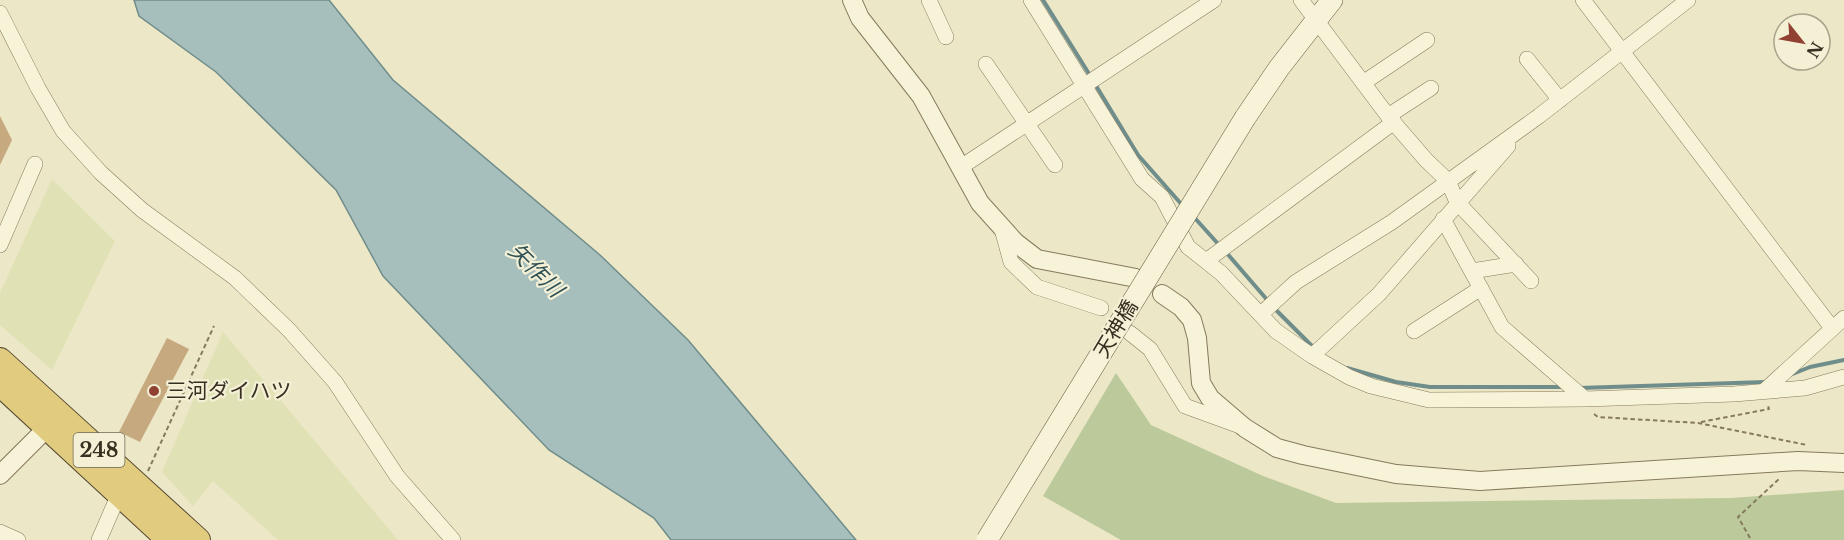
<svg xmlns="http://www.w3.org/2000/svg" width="1844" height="540" font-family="'Libre Baskerville','Noto Sans JP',serif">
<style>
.farmland{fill:#e0e1b4}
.green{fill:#bcc99b}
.water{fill:#a7bfbc;stroke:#6f8d8b;stroke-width:1.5}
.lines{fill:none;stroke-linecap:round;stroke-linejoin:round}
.stream{stroke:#6f8d8b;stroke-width:4}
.building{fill:#c7a97f}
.minor-casing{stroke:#867a5d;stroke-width:16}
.tertiary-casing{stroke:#867a5d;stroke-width:20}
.secondary-casing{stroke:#685b40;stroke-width:22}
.trunk-casing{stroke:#544731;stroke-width:26}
.path{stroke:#867a5d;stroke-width:2;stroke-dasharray:4.5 3;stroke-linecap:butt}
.minor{stroke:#f7f3d9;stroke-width:15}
.tertiary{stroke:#f7f3d9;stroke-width:18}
.secondary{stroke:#f7f3d9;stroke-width:21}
.trunk{stroke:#e0cb7f;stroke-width:24}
.secondary-bridge-casing{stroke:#685b40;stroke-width:22;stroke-linecap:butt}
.secondary-bridge{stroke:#f7f3d9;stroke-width:21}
.poi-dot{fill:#914131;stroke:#f3f0d6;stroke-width:2}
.labels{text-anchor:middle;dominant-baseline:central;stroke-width:4.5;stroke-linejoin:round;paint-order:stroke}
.shield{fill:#f3f0d6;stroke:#6f6957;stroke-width:1.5}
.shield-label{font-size:20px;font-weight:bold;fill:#372f20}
.street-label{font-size:21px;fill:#372f20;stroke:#f3f0d6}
.poi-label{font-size:21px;fill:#372f20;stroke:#f3f0d6;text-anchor:start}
.water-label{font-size:22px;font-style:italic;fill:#305256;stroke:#f3f0d6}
</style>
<rect width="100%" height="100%" fill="#ece7c6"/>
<path class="farmland" d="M52,179l63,62 -63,129 -52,-45v-32z
M223,332l175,208h-120l-65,-59 -20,25 -31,-34z"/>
<path class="green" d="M1116,373l35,52 112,51 73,27 395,-5 113,-8v50h-723l-78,-44z"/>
<path class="water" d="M134,0h195l64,80 207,175 88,85 168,200h-185l-17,-22 -105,-68 -166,-174 -47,-86 -120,-118 -77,-56z"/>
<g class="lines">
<path class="stream" d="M1043,0l48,77
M1095,84l43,71 45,51
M1193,216l27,30
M1225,251l44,51
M1274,308l41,41
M1347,368l49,14 34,5h135
M1790,375l20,-8 34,-7
M1579,388l187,-6"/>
</g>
<path class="building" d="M0,116l12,24 -12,25z
M167,338l22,11 -49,93 -21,-10z"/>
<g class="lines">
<g class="minor-casing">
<path id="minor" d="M929,0l17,37
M1031,0l111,179 20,18 26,50 33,26 55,58 36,25 37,21 22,9 58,14 156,-1 149,-5 71,-6 39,-11
M1301,0l87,116 38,44 22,21 9,21 74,79
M1583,0l249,328
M0,13l38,75 25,43 38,42 41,37 93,68 54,52 46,52 62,94 56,64
M1527,59l33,41
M986,64l69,101
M1363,83l64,-43
M1388,116l43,-28
M961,167l253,-167
M1443,219l59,108 83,72
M1002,229l9,33 26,25 64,21
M0,245l35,-81
M1206,261l188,-139
M1472,271l44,-7
M1261,314l35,-32 96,-60 147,-106 149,-116
M1414,331l67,-43
M1130,333l20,16 35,57 55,20
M1312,356l67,-62 129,-148
M1764,391l80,-73
M0,532l18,8
M99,540l20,-46"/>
</g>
<g class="tertiary-casing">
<path id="tertiary" d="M852,0l8,18 61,78 59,107 35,39 22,17 99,19
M1162,294l19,13 11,13 5,18 4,45 9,15 35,30 32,20 26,7 93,19 84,7 318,-20 46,2
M0,475l56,-56"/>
</g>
<g class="secondary-casing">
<path id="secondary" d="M1245,118l34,-50 53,-68"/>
</g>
<g class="trunk-casing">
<path id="trunk" d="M0,360l198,180
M0,384l169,156"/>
</g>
<path class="path" d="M1594,414l4,3 100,6 109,22
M1701,422l68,-13 -1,-3
M148,471l66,-145
M1750,538l-12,-21 42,-39"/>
<use href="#minor" class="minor"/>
<use href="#tertiary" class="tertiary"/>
<use href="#secondary" class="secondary"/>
<use href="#trunk" class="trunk"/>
<g class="secondary-bridge-casing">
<path id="secondary-bridge" d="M987,540l258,-422"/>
</g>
<use href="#secondary-bridge" class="secondary-bridge"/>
</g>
<circle class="poi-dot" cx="154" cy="391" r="6"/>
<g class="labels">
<rect class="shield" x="73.5" y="433" width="51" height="34" rx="4.5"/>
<g class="shield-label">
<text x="99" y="450">248</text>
</g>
<g class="street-label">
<text transform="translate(1116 329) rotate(-59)">天神橋</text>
</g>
<g class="poi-label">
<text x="166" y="391">三河ダイハツ</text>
</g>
<g class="water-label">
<text transform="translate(536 270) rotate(45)">矢作川</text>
</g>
</g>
<g transform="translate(1802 42) rotate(121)"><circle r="28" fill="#f3f0d6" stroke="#a8a38d" stroke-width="1.5"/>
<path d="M0-4.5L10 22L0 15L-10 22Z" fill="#914131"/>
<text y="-9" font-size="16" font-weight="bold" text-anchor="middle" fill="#372f20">N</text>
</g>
</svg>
